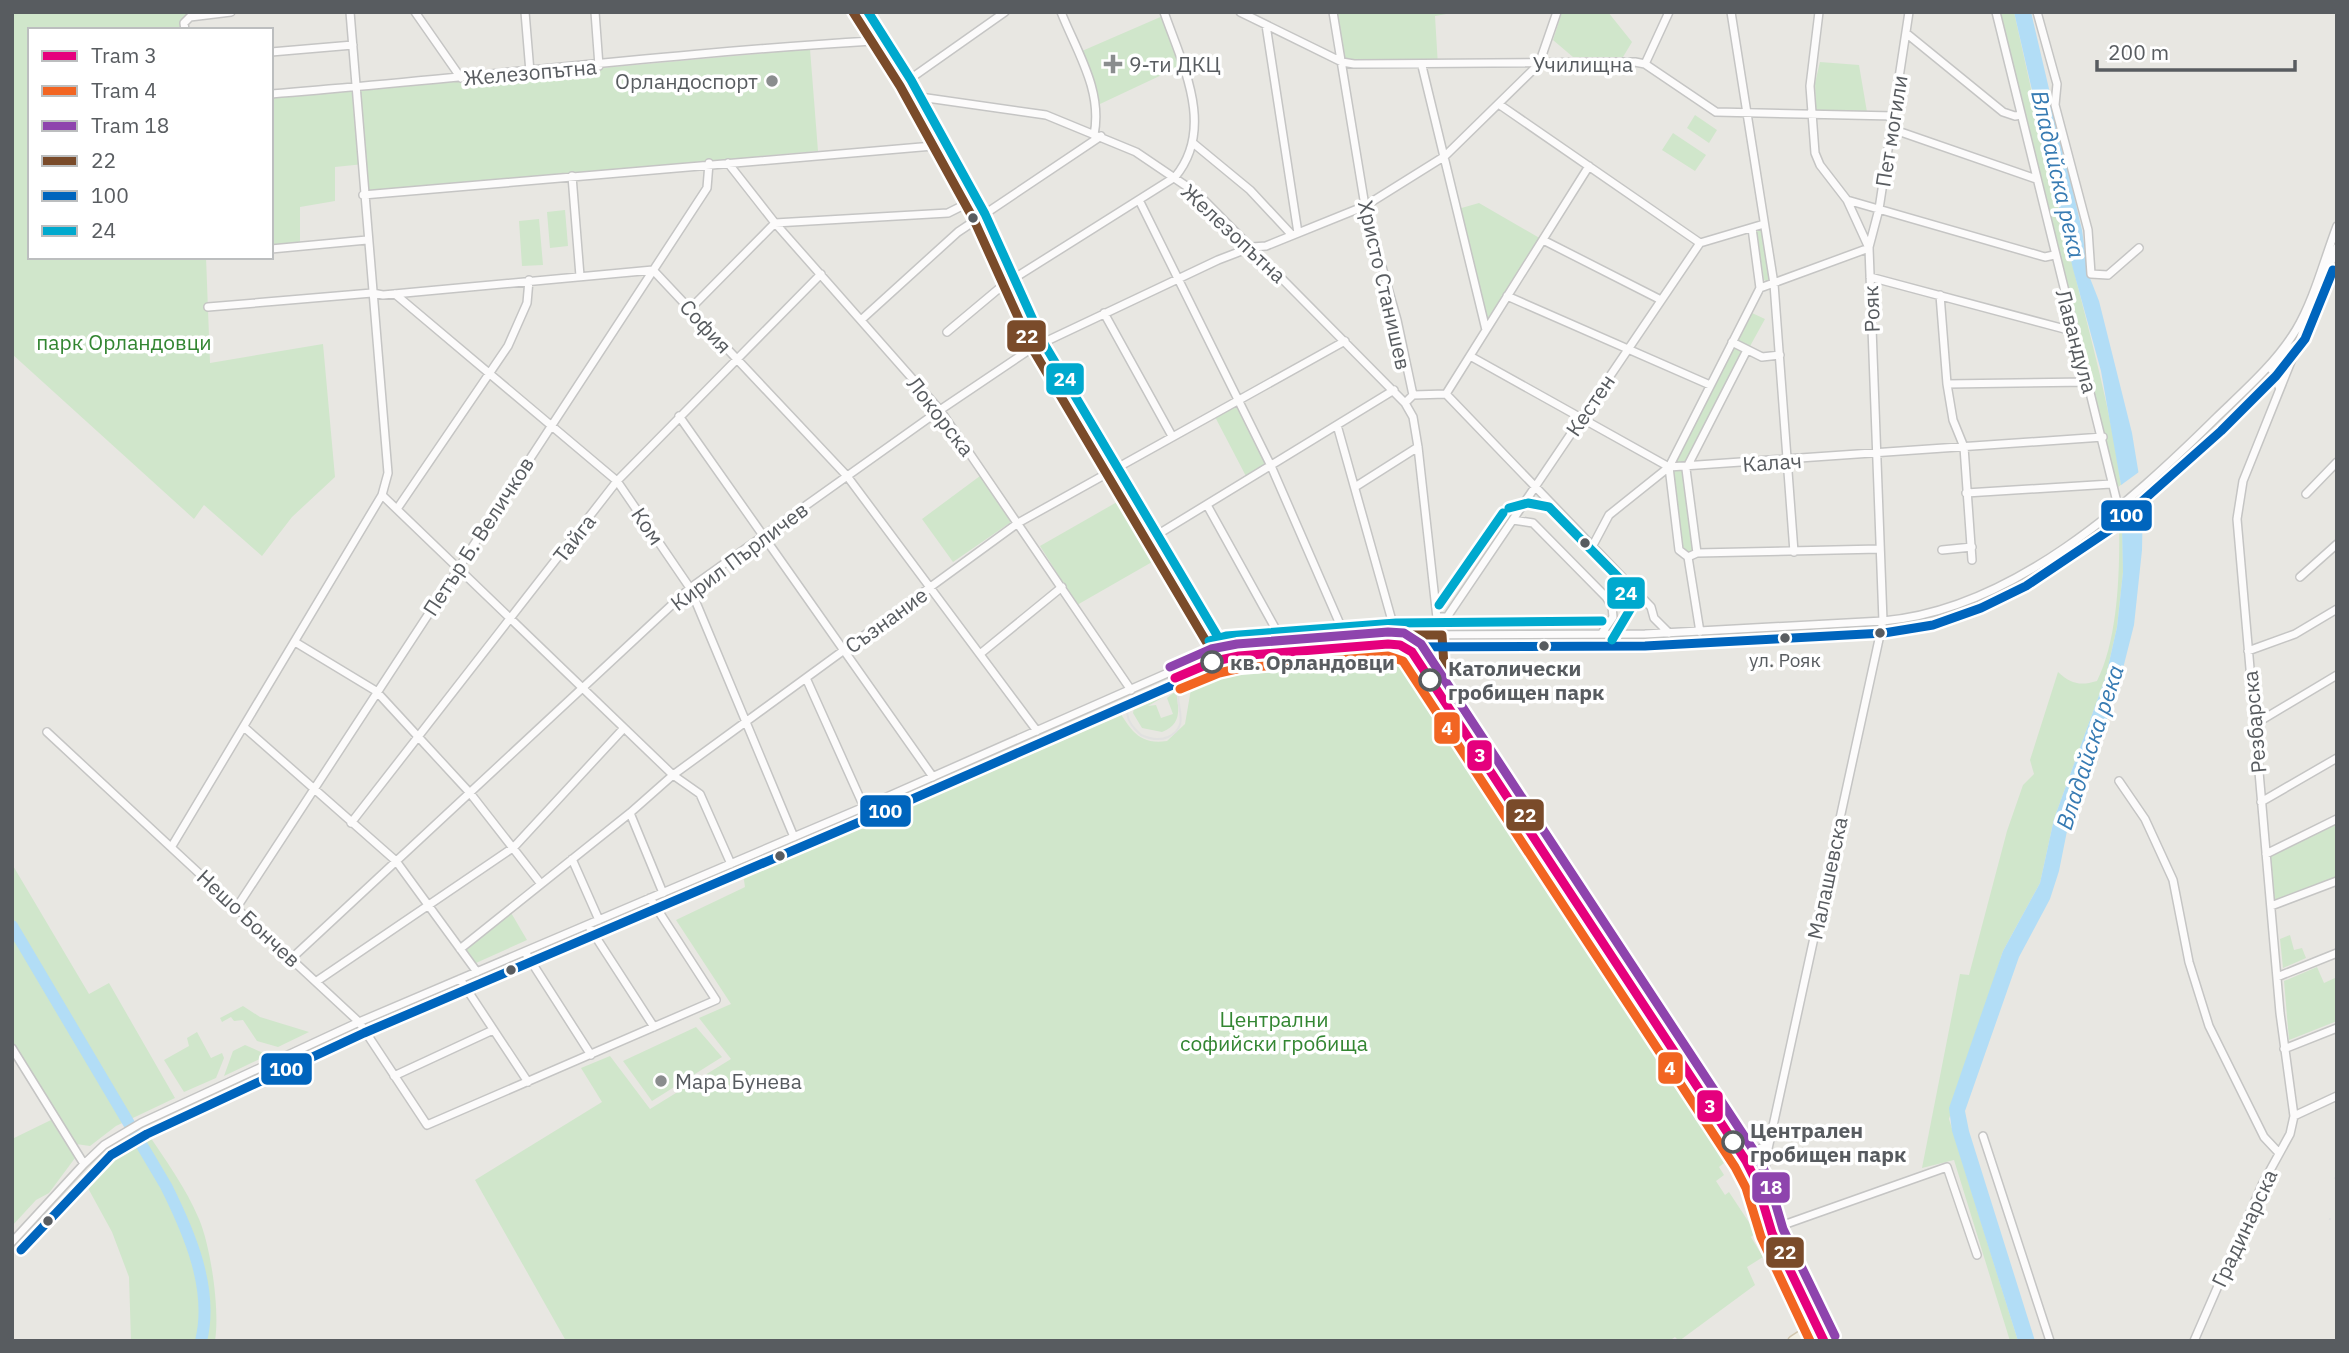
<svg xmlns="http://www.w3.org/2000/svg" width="2349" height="1353" font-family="'IBM Plex Sans',sans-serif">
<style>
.green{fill:#d0e6cb}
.water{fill:#b2ddf6}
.pier{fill:#e8e7e2}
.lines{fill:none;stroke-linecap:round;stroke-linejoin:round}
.river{stroke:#b2ddf6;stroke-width:12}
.minor-casing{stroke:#c5c5c4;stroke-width:10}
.major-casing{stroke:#d1c6ae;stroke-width:12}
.minor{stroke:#fcfbfb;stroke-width:7}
.major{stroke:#f1efe5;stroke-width:9}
.tram{stroke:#e1e1e0;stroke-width:2}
.rail{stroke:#e1e1e0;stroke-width:2;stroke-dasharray:2 9;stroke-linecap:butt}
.bus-1-casing{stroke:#fff;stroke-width:14}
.bus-2-casing{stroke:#fff;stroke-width:14}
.bus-3-casing{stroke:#fff;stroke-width:14}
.bus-1{stroke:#7a4b2a;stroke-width:9}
.bus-2{stroke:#0065bd;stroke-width:9}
.bus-3{stroke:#00a9ce;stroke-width:9}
.tram-1-casing{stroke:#fff;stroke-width:14}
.tram-2-casing{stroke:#fff;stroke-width:14}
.tram-3-casing{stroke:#fff;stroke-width:14}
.tram-1{stroke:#e5007d;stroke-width:9}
.tram-2{stroke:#f26522;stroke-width:9}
.tram-3{stroke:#8e44ad;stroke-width:9}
.poi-dot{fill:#8a8d8e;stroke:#fff;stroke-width:2.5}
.bus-dot{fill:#585c60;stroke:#fff;stroke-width:2.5}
.stop-dot{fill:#fff;stroke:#585c60;stroke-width:3.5}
.labels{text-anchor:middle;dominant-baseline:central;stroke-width:7;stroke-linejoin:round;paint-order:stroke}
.bus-label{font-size:19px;fill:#585c60;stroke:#fff}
.poi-label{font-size:21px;fill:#585c60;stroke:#fff;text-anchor:start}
.street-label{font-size:21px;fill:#585c60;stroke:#fff}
.park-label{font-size:21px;fill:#338632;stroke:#fff}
.stop-label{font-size:21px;font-weight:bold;fill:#585c60;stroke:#fff;text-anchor:start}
.water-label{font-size:23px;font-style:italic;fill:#377bb3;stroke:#fff}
.line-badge{stroke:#fff;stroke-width:2.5}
.badge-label{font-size:19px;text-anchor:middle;font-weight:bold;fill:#fff}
</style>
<rect width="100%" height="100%" fill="#e8e7e2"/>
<path class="green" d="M12,12h179l-11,11 1,7h-151v227h176l4,106 113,-19 12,133 -43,40 -30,39 -58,-51 -10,14 -182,-165z
M1333,12h119v1l-17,3 3,50 -96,-4z
M1562,12h46l24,30 -9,15h-50l-20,-17z
M1996,12h18c19,85 37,170 59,255 18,73 38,143 48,218l-4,3z
M1165,15l18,50 -83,39 -18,-53z
M810,49l8,102 -451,41 -3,-28 -29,3v34l-35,6v39l-29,3v-151z
M1820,62l39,3 8,47 -51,-2 -1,-27z
M1695,115l22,15 -8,13 -22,-15z
M1673,133l33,22 -11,16 -33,-21z
M1479,203l64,37 -57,90 -28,-121z
M565,210l3,36 -18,2 -3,-36z
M539,219l4,46 -21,1 -3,-45z
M1756,229l7,3 6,50 -5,-2z
M1752,313l13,6 -16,29 -12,-6z
M1732,342l15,8 -61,118 11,85 -15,2 -13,-88z
M1237,400l34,66 -23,14 -35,-67z
M984,473l30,47 -61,42 -31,-43z
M1117,502l35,60 -75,43 -37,-59z
M2122,515l1,57 -6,55 -11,49 -52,143 -14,64 -37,68 -54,168 69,222h-8l-56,-181 -32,8 38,-194 9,1 38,-144 16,-46 11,-11 -4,-14 28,-88c13,12 22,14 39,9 22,-44 23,-115 22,-164z
M1387,649l15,11 309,473 -2,2 15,28 -5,4 5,8 -8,6 9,14 4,-3 27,41 -5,4 12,20 -16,10 8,18 -76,56 -4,-4 -6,4h-1103l-91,-161 127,-78 -21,-34 29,-12 40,53 81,-50 -32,-41 32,-14 -55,-84 69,-33 -3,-20 374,-161c13,21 22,40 51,35l18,-17 6,-35 55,-27z
M1182,677l-17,19 -17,10 8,-1 5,13 12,-4 -6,-16 9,-7c3,19 6,33 -14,41l-20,-4 -9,-15 3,-14z
M2337,819v62l-66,25 -5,-52z
M12,864l77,130 20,-11 66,115 -59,28 -26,20 -14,-2 -64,-103z
M510,911l17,29 -51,23 -11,-15z
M2290,935l4,15 8,-2 4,10 -23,10 -3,-29z
M2317,967l7,16 11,-5 2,5v38l-48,19 -5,-59z
M243,1006l17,11 49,15 -31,15 -21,-6 -14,-21 -9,1 -3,-4 -9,5 -2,-4z
M696,1027l26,30 -70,44 -29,-40z
M197,1032l14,26 11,-5 2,5 -8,20 -32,14 -20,-32 25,-14 -2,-8z
M245,1045l23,10 -44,21 9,-25z
M51,1120l24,38 -26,35 -13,7 -24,26v-87z
M146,1131c19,28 40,57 53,88 12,28 21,92 16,122h-84l-2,-64 -17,-45 -29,-53 28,-28z"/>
<path class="water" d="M2014,12h17l51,218 6,43 11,28 33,132 11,67 -1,50 -8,75 -17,67 -47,124 -11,55 -9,28 -31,58 -54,154 4,20 66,210h-17l-66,-210 -3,-23 54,-157 37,-68 14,-64 52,-143 11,-49 6,-55 -2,-87 -20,-114 -28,-102z"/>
<path class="pier" d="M2143,469l3,28 -27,20 -2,-29z"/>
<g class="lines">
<path class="river" d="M12,926l154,260c23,46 48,103 35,155"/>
<g class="minor-casing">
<path id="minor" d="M415,12l46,66
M525,12l5,60
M595,12l4,54
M853,12l47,74 74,134 58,128 181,305
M1061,12c16,40 42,79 33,123
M1240,12l102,50 12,2 281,-2 10,2 71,48 178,4
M1333,12l32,194 32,114 16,75 -8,8
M1731,12l43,272 20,268
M1996,12l122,494
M2037,12l20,72 -2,21 33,125 3,44 17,1 31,-27
M1266,25l32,208
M185,30l-1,-7 6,-6 41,-5
M1906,33l97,79 12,4 6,-1
M271,52l82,-7
M1645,64l24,-52
M1422,66l64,264
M900,86l105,-74
M271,94c201,-16 400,-41 601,-53
M906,95l140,20 90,37 62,42 207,209 8,14 5,30 30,270 297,458 20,57 47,96
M1500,105l200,138
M1892,129l144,50
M1193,143l57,47 42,45
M728,163l47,60 165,187 191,280
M572,176l8,100
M363,195l570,-49
M1139,200l132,266 75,172
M1847,200l198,57 9,-2
M1543,240l118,60
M1869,247l10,-38 30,-197
M271,249l96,-9
M1870,277l206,55
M1760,288l109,-40
M395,294l222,187 73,107 104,249
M1940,295l7,89 6,36 11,27 8,113
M1507,296l203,89
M208,307l164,-14 11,2 270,-25 194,206 190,255
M690,309l85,-86 173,-10 18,-9
M1104,313l68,123
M861,320l97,-88 143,-96
M947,332l55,-46 173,-109c41,-49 7,-113 -11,-165
M1732,342l30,15 18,-2
M1470,356l199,111 434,-30
M2273,365l22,-20
M2269,367l7,7 3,13
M1947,384l142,-2
M1446,394l143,-228
M1413,395l33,-1 205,213 3,11 15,15
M679,416l254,361
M1337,425l59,210
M1355,487l63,-40
M1966,493l145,-9
M2306,494l31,-32
M382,495l291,280 27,19 31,70
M1207,505l77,139
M397,509l111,-163 19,-43 2,-23
M1513,520l20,3 73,74 6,9 1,11 -11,16
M1147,541l247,-151
M1592,547l17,-32 60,-48
M1942,550l30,-3
M1697,553l183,-4
M1688,557l9,-4 -11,-84 61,-119
M2300,577l37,-33
M1439,617h8l253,-374 64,-19
M1700,632l-12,-75 -9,-7 -10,-83 91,-179 -8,-60
M295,642l81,49 94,102 71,91
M2248,651l47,-17 42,-25
M980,654l82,-67
M806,678l58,129
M1448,689l10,22 292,451 11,22 19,57 39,83
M2255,724l82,-49
M244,727l152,134 81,111
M47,732l312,290 68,103 289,-125 -66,-102
M2119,781l26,38 28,61 16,82 20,64 55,111 15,16
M2261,802l76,-44
M630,813l33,80
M351,823l266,-342 204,-207
M172,846l210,-351 6,-22 -38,-461
M2266,854l71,-35
M572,859l27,61
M2271,906l66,-25
M237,907l470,-719 2,-25
M588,925l66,102
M460,949l170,-136 43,-38 345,-252 327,-182
M525,952l66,103
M292,958l398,-370 250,-178 92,-62 186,-88 34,-13 14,-1 99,-40 80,-50 94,-92 18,-52
M2277,977l60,-24
M460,979l68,103
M317,981l197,-134 110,-119
M12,1048l72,116
M2284,1049l53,-21
M394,1076l99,-46
M2294,1116l43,-20
M1983,1136l67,205
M1742,1147l12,4 12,-5
M1748,1164l19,-18
M1763,1192l3,-34 117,-537 -14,-373 -22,-48 -27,-35 -5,-12 -5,-67 9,-74
M1772,1229l175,-62 30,88
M12,1242l72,-78 20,-19 37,-22 218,-101 505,-215 349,-154 14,-5 169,-13 249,-1 238,-13c129,-11 246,-117 334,-204 28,-27 58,-53 79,-87 18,-30 28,-70 41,-104
M2194,1341l68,-156 28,-51 4,-18 -14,-103 -43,-494 6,-38 94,-234"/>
</g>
<g class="major-casing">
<path id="major" d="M1812,1328l6,13
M1793,1341l26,-17 8,17"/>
</g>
<use href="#minor" class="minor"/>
<use href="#major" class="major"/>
<path class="tram" d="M1175,678c-24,10 -71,25 -34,57 9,4 18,6 27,2 25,-12 4,-33 12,-51 6,-12 22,-16 33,-21"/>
<path class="rail" d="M2334,1178l3,1
M2329,1219l8,1"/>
<g class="bus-1-casing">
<path id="bus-1" d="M853,12l47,74 74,134 58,128 181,305
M1442,635l3,47 13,29 292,451 11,22 19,57 47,100
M1213,653l14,-5 169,-13h46"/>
</g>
<g class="bus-2-casing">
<path id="bus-2" d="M21,1250l90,-95 36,-21 217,-101 505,-215 361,-158 166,-13 249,-1 239,-13 49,-8 48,-17 45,-22 85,-57 110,-98 55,-55 29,-37 28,-69"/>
</g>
<g class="bus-3-casing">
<path id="bus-3" d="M868,12l43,68 74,134 58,128 181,305
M1509,508l19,-5 21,4 73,74 9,27 -19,32
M1439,605l64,-92
M1209,641l17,-5 170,-13 206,-2"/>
</g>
<use href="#bus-1" class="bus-1"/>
<use href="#bus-2" class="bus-2"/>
<use href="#bus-3" class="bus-3"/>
<g class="tram-1-casing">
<path id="tram-1" d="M1175,678l40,-17 24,-5 149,-12 12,1 12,7 334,509 11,22 15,50 52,108"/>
</g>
<g class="tram-2-casing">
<path id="tram-2" d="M1180,689l39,-16 22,-5 147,-12 15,5 332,506 11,21 15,49 49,104"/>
</g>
<g class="tram-3-casing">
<path id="tram-3" d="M1170,667l41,-18 26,-5 151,-12 16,1 17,11 335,510 12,24 15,51 52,107"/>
</g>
<use href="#tram-1" class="tram-1"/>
<use href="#tram-2" class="tram-2"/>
<use href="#tram-3" class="tram-3"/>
</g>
<g class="poi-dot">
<path d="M1109.5 53.5h7v7h7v7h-7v7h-7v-7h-7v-7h7z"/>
<circle cx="772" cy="81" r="7"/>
<circle cx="661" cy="1081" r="7"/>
</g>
<g class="bus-dot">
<circle cx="973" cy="218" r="6"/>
<circle cx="1585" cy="543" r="6"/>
<circle cx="1880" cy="633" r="6"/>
<circle cx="1785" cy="638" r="6"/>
<circle cx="1544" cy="646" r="6"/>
<circle cx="780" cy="856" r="6"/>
<circle cx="511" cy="970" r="6"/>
<circle cx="48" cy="1221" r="6"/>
</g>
<g class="stop-dot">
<circle cx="1212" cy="662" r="10"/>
<circle cx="1430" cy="680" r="10"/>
<circle cx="1733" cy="1142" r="10"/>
</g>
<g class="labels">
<g class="bus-label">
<text x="1785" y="660">ул. Рояк</text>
</g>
<g class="poi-label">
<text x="1129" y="64">9-ти ДКЦ</text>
<text x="758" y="81" text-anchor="end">Орландоспорт</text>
<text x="675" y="1081">Мара Бунева</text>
</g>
<g class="street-label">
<text x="1583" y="64">Училищна</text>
<text transform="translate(530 72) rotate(-5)">Железопътна</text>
<text transform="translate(1891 131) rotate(-81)">Пет могили</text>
<text transform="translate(1234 233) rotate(43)">Железопътна</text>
<text transform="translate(1385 285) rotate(77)">Христо Станишев</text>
<text transform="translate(1871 309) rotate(-92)">Рояк</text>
<text transform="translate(706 326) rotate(47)">София</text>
<text transform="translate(2077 341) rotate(75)">Лавандула</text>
<text transform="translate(1590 405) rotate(-56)">Кестен</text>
<text transform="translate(941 416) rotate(52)">Локорска</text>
<text transform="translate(1772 462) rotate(-4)">Калач</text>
<text transform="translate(648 526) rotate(56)">Ком</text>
<text transform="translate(478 536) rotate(-57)">Петър Б. Величков</text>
<text transform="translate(574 538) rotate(-52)">Тайга</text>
<text transform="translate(739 556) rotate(-37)">Кирил Пърличев</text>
<text transform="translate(886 620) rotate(-36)">Съзнание</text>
<text transform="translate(2254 722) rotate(-95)">Резбарска</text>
<text transform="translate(1827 878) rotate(-78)">Малашевска</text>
<text transform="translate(249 918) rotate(43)">Нешо Бончев</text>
<text transform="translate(2244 1228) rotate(-65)">Градинарска</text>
</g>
<g class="park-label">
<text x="124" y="342">парк Орландовци</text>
<text x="1274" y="1019">Централни<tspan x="1274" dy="24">софийски гробища</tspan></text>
</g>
<g class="stop-label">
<text x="1230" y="662">кв. Орландовци</text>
<text x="1448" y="668">Католически<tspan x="1448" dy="24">гробищен парк</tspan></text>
<text x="1750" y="1130">Централен<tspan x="1750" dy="24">гробищен парк</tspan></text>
</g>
<g class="water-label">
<text transform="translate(2059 174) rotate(77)">Владайска река</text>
<text transform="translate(2089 747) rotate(-72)">Владайска река</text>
</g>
</g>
<g class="line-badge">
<rect x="1006" y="319" width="41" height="34" rx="7" fill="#7a4b2a"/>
<rect x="1045" y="362" width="40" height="34" rx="7" fill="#00a9ce"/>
<rect x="2100" y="499" width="53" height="33" rx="7" fill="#0065bd"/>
<rect x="1606" y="576" width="40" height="34" rx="7" fill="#00a9ce"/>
<rect x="1433" y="711" width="28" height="34" rx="7" fill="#f26522"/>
<rect x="1466" y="739" width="27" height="33" rx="7" fill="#e5007d"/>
<rect x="859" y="794" width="53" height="34" rx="7" fill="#0065bd"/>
<rect x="1505" y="798" width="40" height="34" rx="7" fill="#7a4b2a"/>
<rect x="1657" y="1051" width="27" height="34" rx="7" fill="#f26522"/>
<rect x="260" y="1052" width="53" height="34" rx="7" fill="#0065bd"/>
<rect x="1696" y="1089" width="28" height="34" rx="7" fill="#e5007d"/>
<rect x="1751" y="1171" width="40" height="33" rx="7" fill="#8e44ad"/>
<rect x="1765" y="1236" width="40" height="33" rx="7" fill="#7a4b2a"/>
</g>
<g class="badge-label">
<text x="1027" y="343">22</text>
<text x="1065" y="386">24</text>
<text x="2126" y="522">100</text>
<text x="1626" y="600">24</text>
<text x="1447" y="735">4</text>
<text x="1480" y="762">3</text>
<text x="885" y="818">100</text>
<text x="1525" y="822">22</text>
<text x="1670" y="1075">4</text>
<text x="286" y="1076">100</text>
<text x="1710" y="1113">3</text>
<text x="1771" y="1194">18</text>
<text x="1785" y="1259">22</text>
</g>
<rect width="2349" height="1353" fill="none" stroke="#585c60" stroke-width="28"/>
<rect x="28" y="28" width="245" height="231" fill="#ffffff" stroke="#bcbebf" stroke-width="2"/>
<rect x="42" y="51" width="35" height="10" fill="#e5007d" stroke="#bcbebf" stroke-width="2"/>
<text x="91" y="63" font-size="21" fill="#585c60">Tram 3</text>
<rect x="42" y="86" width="35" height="10" fill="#f26522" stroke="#bcbebf" stroke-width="2"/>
<text x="91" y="98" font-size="21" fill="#585c60">Tram 4</text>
<rect x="42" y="121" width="35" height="10" fill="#8e44ad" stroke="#bcbebf" stroke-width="2"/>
<text x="91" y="133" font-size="21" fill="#585c60">Tram 18</text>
<rect x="42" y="156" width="35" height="10" fill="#7a4b2a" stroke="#bcbebf" stroke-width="2"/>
<text x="91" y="168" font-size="21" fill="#585c60">22</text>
<rect x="42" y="191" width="35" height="10" fill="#0065bd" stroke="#bcbebf" stroke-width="2"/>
<text x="91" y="203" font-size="21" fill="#585c60">100</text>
<rect x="42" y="226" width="35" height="10" fill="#00a9ce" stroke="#bcbebf" stroke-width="2"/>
<text x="91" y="238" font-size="21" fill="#585c60">24</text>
<path d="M2097 60v10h198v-10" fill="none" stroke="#585c60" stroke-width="3.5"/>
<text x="2108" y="60" font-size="21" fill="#585c60" stroke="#ffffff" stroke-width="5" paint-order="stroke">200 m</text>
</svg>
